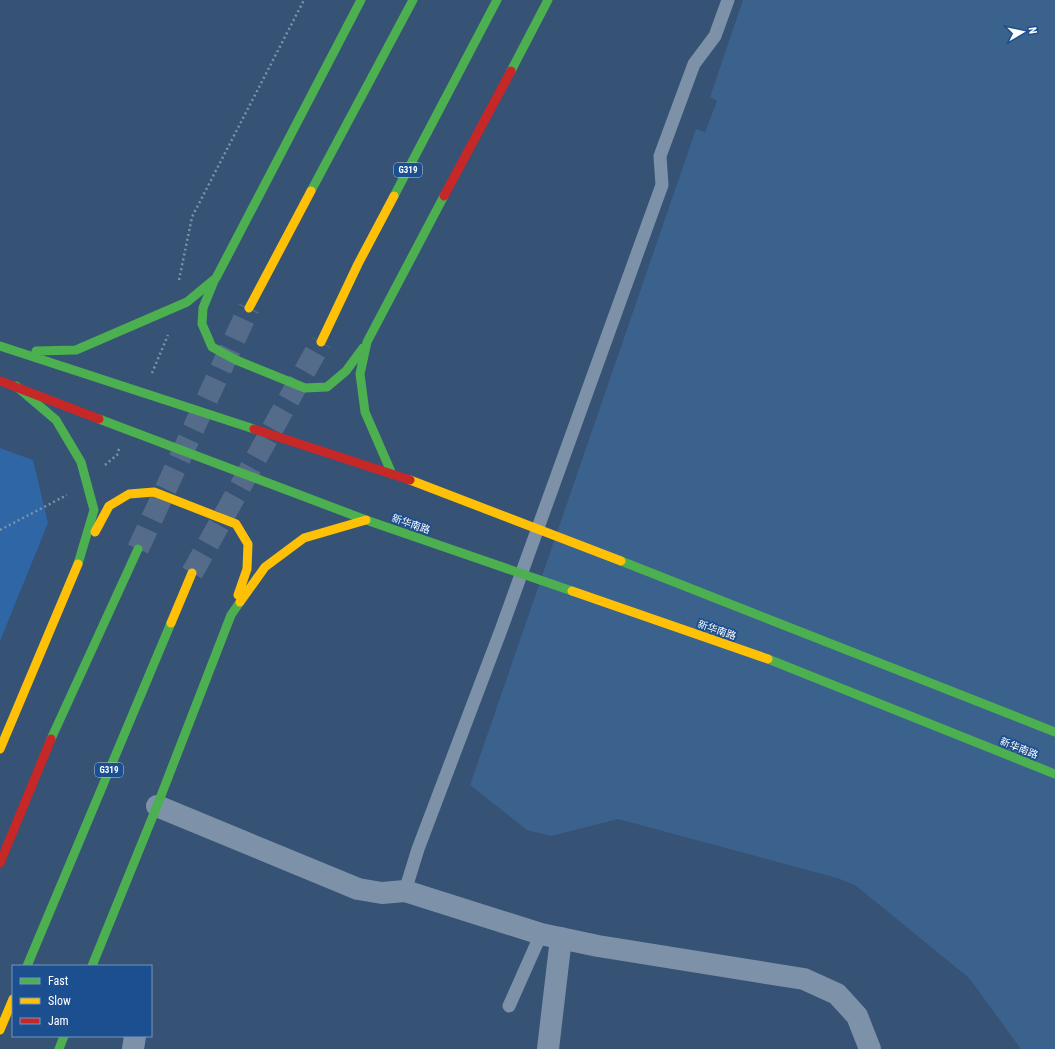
<svg xmlns="http://www.w3.org/2000/svg" width="1055" height="1049" font-family="'Roboto Condensed','Noto Sans SC',sans-serif">
<style>
.green{fill:#2f66a5}
.water{fill:#3b618d}
.lines{fill:none;stroke-linecap:round;stroke-linejoin:round}
.secondary-tunnel{stroke:#546c89;stroke-width:22;stroke-dasharray:22 11;stroke-linecap:butt}
.highway-tunnel{stroke:#546c89;stroke-width:22;stroke-dasharray:22 11;stroke-linecap:butt}
.path{stroke:#7d92a8;stroke-width:2.5;stroke-dasharray:2 3;stroke-linecap:butt}
.lane{stroke:#7d92a8;stroke-width:13}
.street{stroke:#7d92a8;stroke-width:22}
.fast{stroke:#4caf50;stroke-width:9}
.slow{stroke:#ffc107;stroke-width:9}
.jam{stroke:#c62828;stroke-width:9}
.labels{text-anchor:middle;dominant-baseline:central;stroke-width:3.5;stroke-linejoin:round;paint-order:stroke}
.shield{fill:#1b4f8f;stroke:#bbcadd;stroke-width:1}
.shield-label{font-size:9px;font-weight:bold;fill:#fff}
.street-label{font-size:10px;fill:#fff;stroke:#1b4f8f}
</style>
<rect width="100%" height="100%" fill="#365274"/>
<path class="green" d="M0,448l33,12 15,63 -48,118z"/>
<path class="water" d="M743,0h312v1049h-34l-52,-71 -114,-93 -18,-7 -219,-59 -67,17 -24,-6 -57,-45 226,-656 9,3 12,-31 -7,-4z"/>
<g class="lines">
<path class="secondary-tunnel" d="M192,573l129,-231"/>
<path class="highway-tunnel" d="M138,549l111,-241"/>
<path class="path" d="M179,280l13,-63 112,-217
M152,373l16,-38
M105,465l12,-10 2,-6
M0,530l67,-35"/>
<path class="lane" d="M405,891l13,-42 83,-219 161,-445 -2,-29 34,-92 21,-28 13,-36
M509,1006l32,-72"/>
<path class="street" d="M157,806l201,83 24,4 23,-2 136,43 57,12 206,33 33,15 20,22 13,33
M133,1049l2,-13
M548,1049l13,-111"/>
<path class="fast" d="M511,71l37,-71
M311,191l102,-191
M394,196l103,-196
M214,281l-11,27 -1,16 10,23 24,13 69,28 22,-1 19,-16 17,-23
M0,346l254,83
M36,351l40,-1 111,-48 29,-24 145,-278
M16,386l40,34 25,42 13,48 -16,54
M99,419l267,101 206,71
M392,474l-27,-62 -5,-38 7,-32 77,-146
M621,561l434,171
M768,659l287,115
M51,739l87,-190
M27,966l144,-343
M92,966l65,-160 74,-191 9,-13
M59,1049l5,-13"/>
<path class="slow" d="M249,308l62,-117
M321,342l37,-78 36,-68
M410,480l211,81
M95,532l14,-26 20,-12 25,-2 82,32 12,20 -1,25 -9,26
M572,591l196,68
M240,602l25,-35 39,-29 62,-18
M171,623l21,-50
M0,749l78,-185
M0,1030l13,-31"/>
<path class="jam" d="M444,196l67,-125
M0,381l99,38
M254,429l156,51
M0,863l51,-124"/>
</g>
<g class="labels">
<g class="shield">
<rect x="394" y="163" width="28" height="14" rx="3"/>
<rect x="95" y="763" width="28" height="14" rx="3"/>
</g>
<g class="shield-label">
<text x="408" y="170">G319</text>
<text x="109" y="770">G319</text>
</g>
<g class="street-label">
<text transform="translate(411 524) rotate(19)">新华南路</text>
<text transform="translate(717 630) rotate(19)">新华南路</text>
<text transform="translate(1019 748) rotate(22)">新华南路</text>
</g>
</g>
<rect x="12" y="965" width="140" height="72" fill="#1b4f8f" stroke="#7695bc"/>
<rect x="20" y="978" width="20" height="6" fill="#4caf50" stroke="#7695bc"/>
<text x="48" y="985" font-size="12" fill="#ffffff">Fast</text>
<rect x="20" y="998" width="20" height="6" fill="#ffc107" stroke="#7695bc"/>
<text x="48" y="1005" font-size="12" fill="#ffffff">Slow</text>
<rect x="20" y="1018" width="20" height="6" fill="#c62828" stroke="#7695bc"/>
<text x="48" y="1025" font-size="12" fill="#ffffff">Jam</text>
<g transform="translate(1023 32) rotate(81)" stroke="#1b4f8f" stroke-width="3" paint-order="stroke">
<path d="M0-3L7 15L0 10L-7 15Z" fill="#ffffff"/>
<text y="-6" font-size="11" font-weight="bold" text-anchor="middle" fill="#ffffff">N</text>
</g>
</svg>
